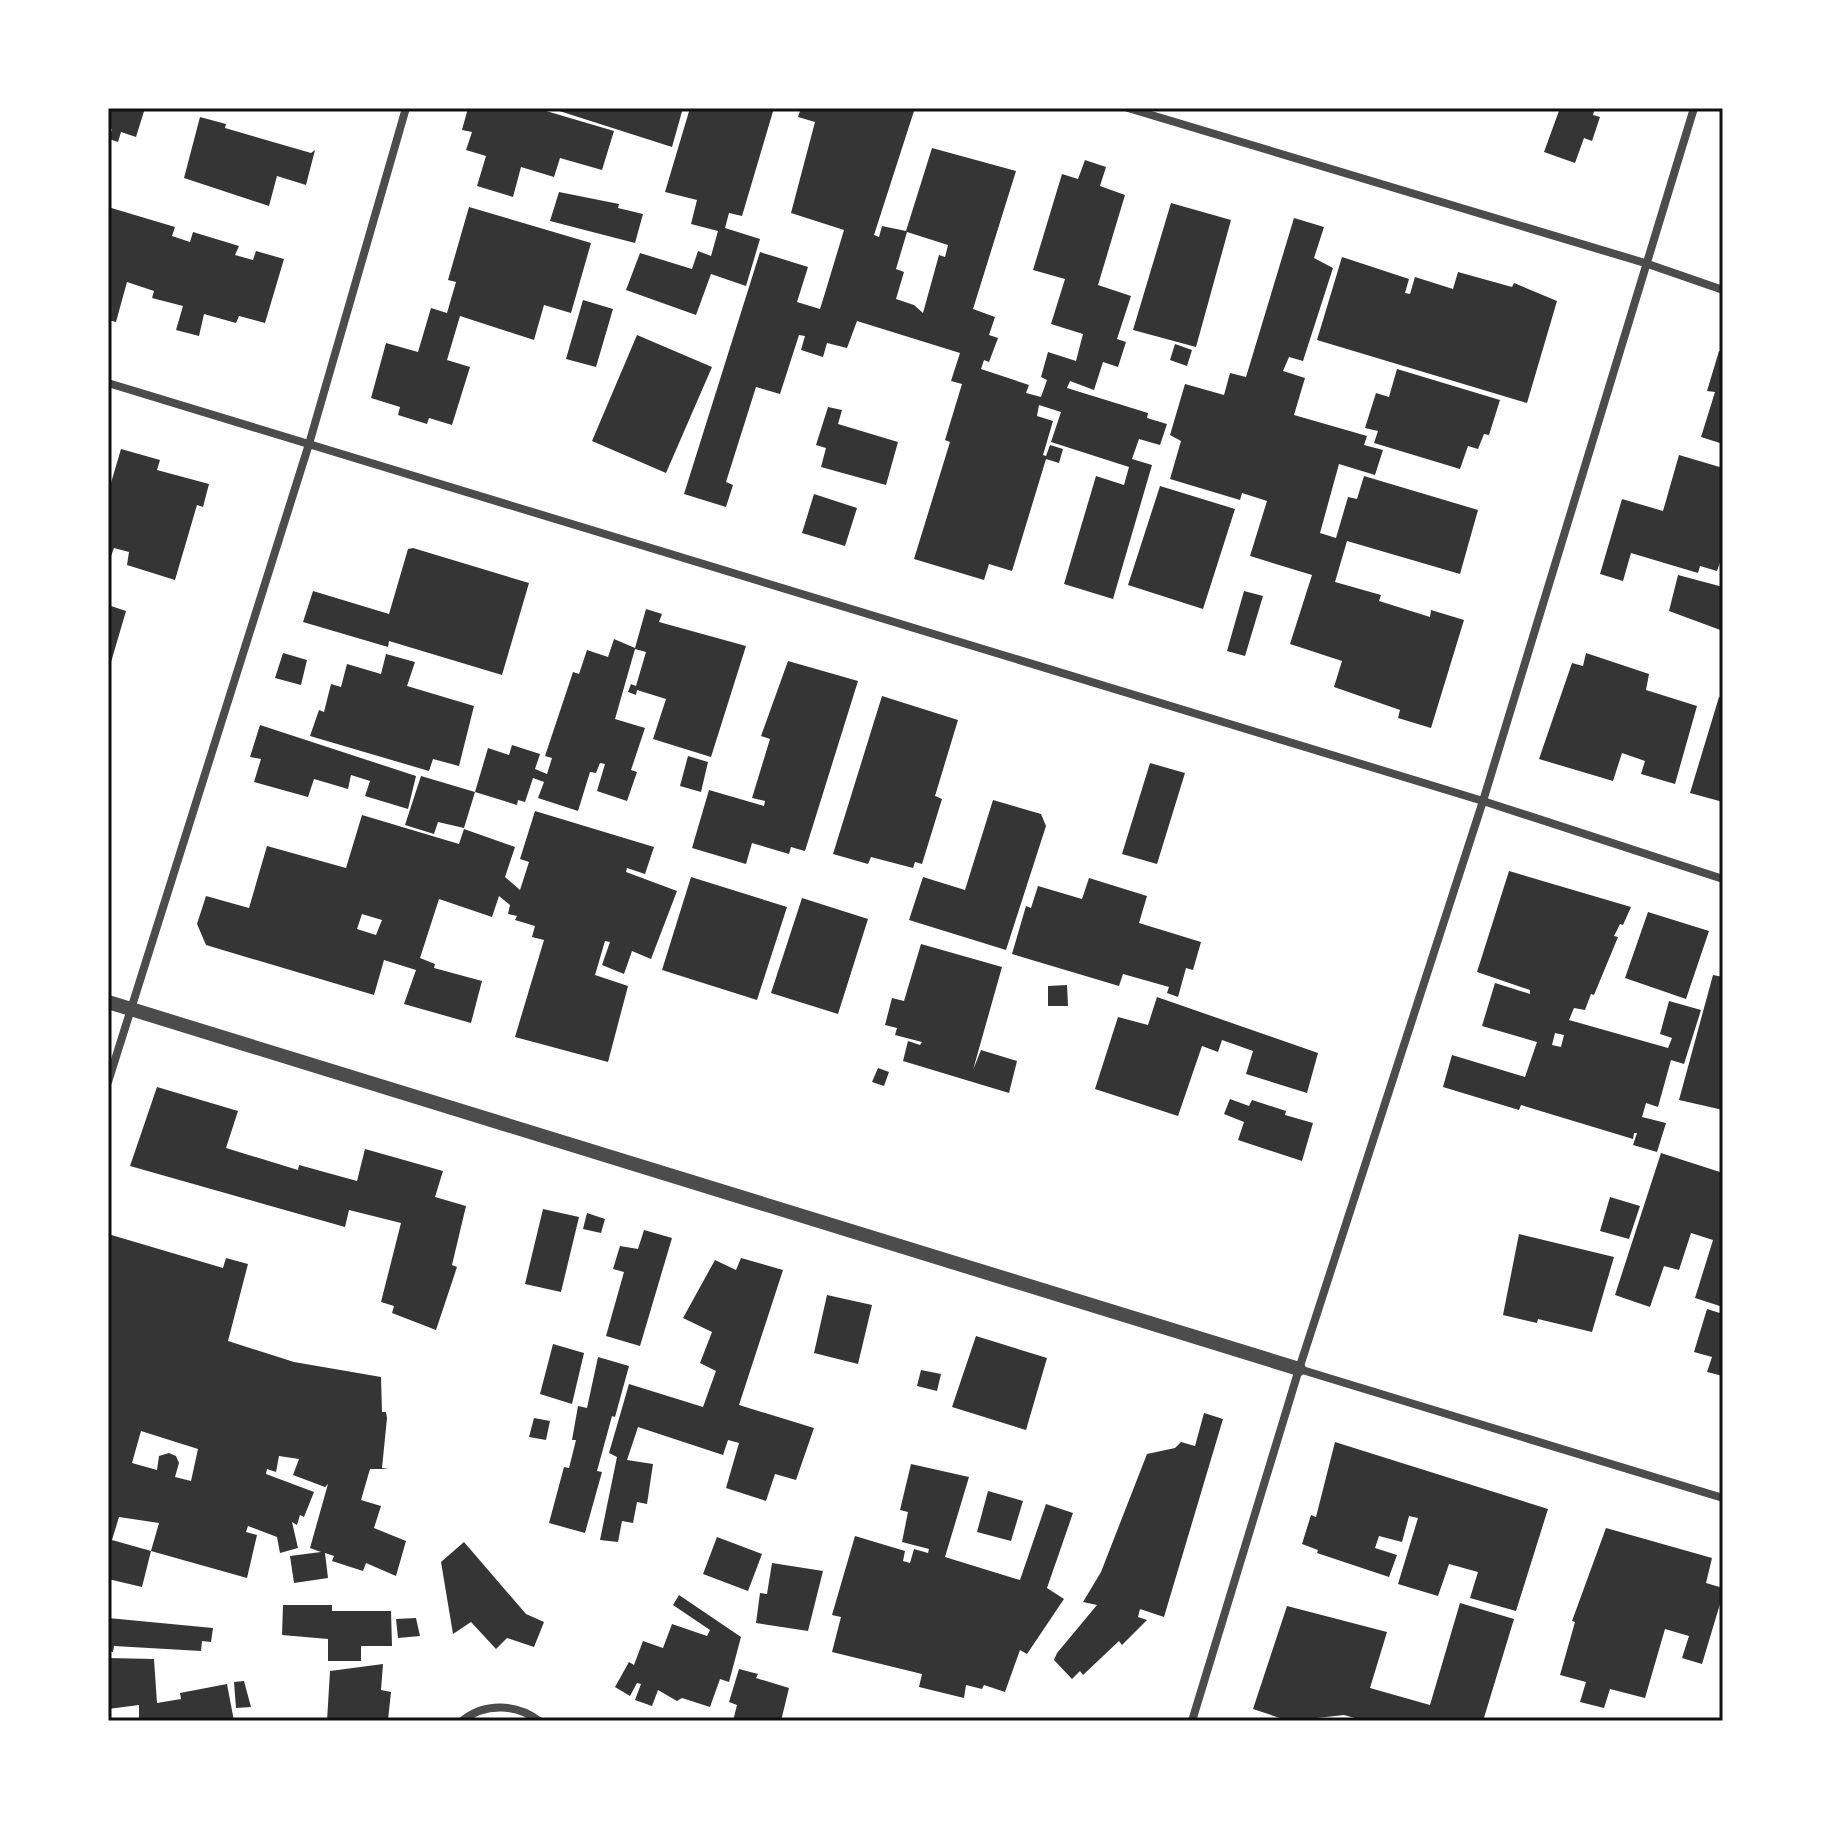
<svg xmlns="http://www.w3.org/2000/svg" width="1831" height="1829" font-family="'Archivo Narrow',sans-serif">
<style>
.building{fill:#353535;fill-rule:evenodd}
.lines{fill:none;stroke-linecap:round;stroke-linejoin:round}
.minor{stroke:#4c4c4c;stroke-width:8}
.tertiary{stroke:#4c4c4c;stroke-width:14}
.neatline{fill:none;stroke:#111;stroke-width:3}
</style>
<rect width="100%" height="100%" fill="#fff"/>
<path class="building" d="M108,108h37l-9,29 -15,-5 -3,10 -9,-3 3,-10 -4,-1z
M468,108h68l78,23 -12,39 -42,-12 -6,19 -33,-10 -8,30 -36,-11 9,-30 -20,-6 6,-18 -10,-2z
M550,108h133l-11,39z
M690,108h84l-32,108 -13,-3 -4,15 35,11 -14,47 -35,-12 -15,41 -70,-25 14,-37 52,16 6,-18 13,5 7,-25 -27,-7 6,-24 -32,-8z
M801,108h103l10,3 -40,124 5,2 3,-11 24,5 26,-83 84,23 -43,138 22,8 -6,18 9,3 -9,24 -5,-2 -3,9 48,16 -3,8 15,4 6,-17 -6,-3 7,-25 28,9 7,-27 -32,-10 14,-45 -32,-9 29,-96 16,5 7,-19 21,7 -6,19 25,9 -27,90 33,11 -14,43 9,3 -8,25 -15,-5 -9,28 -24,-9 -3,7 81,25 -1,5 20,6 -7,21 -21,-6 -7,20 20,6 -39,134 -49,-15 32,-108 28,9 5,-18 -78,-25 10,-30 -22,-7 -2,11 16,5 -10,34 3,1 4,-11 13,4 -4,14 -13,-4 -34,112 -23,-7 -5,16 -70,-21 36,-117 -5,-2 17,-56 -11,-3 9,-28 -103,-32 -10,27 -20,-5 -4,14 -22,-7 4,-14 -6,-1 -19,59 -24,-7 -30,95 7,3 -7,22 -42,-13 76,-242 48,15 -11,35 23,7 5,-16 19,-63 -53,-17 24,-91 -17,-5zM907,232l41,13 -3,12 -6,-2 -16,58 -9,-8 -18,-6 8,-27 -8,-3z
M1560,108h35l-2,7 7,2 -8,24 -8,-3 -9,25 -31,-11z
M200,117l26,7 -1,4 86,25 4,-3 -9,35 -29,-9 -8,30 -85,-28z
M559,192l60,12 -1,4 25,6 -8,29 -85,-22z
M1171,203l60,17 -35,127 -63,-17z
M108,207l67,20 -3,9 18,6 3,-10 46,14 -4,9 18,5 3,-9 28,8 -19,64 -26,-7 -3,7 -32,-9 -5,22 -23,-6 7,-24 -31,-8 2,-7 -27,-9 -11,40 -8,-2z
M469,207l122,36 -20,70 -27,-8 -10,35 -74,-24 -13,44 23,7 -18,58 -23,-7 -2,6 -29,-9 2,-8 -29,-9 15,-55 32,9 13,-44 16,5 9,-31 -8,-2z
M1294,218l30,9 -10,31 19,10 -30,93 -14,-4 -6,14 22,7 -11,37 73,21 -3,9 19,5 -8,25 -36,-11 -19,69 16,5 12,-41 9,2 7,-23 114,34 -18,64 -113,-33 -12,41 46,13 -2,6 51,16 1,-7 33,10 -33,108 -33,-10 2,-8 -66,-23 8,-26 -52,-17 22,-69 -62,-19 17,-55 -25,-8 -2,7 -70,-21 11,-38 -11,-6 15,-51 39,11 6,-22 16,4z
M1342,257l67,22 -4,14 5,1 5,-17 38,12 5,-17 54,15 2,-4 43,18 -30,102 -210,-63z
M583,300l30,9 -17,58 -30,-8z
M637,335l75,32 -46,106 -74,-32z
M1175,344l17,6 -5,16 -17,-6z
M1719,351l4,1v92l-22,-7 14,-45 -8,-1z
M1397,369l103,31 -11,35 -5,-1 -6,15 -10,-3 -8,23 -86,-26 4,-12 -13,-3 11,-35 13,4z
M828,407l14,3 -4,14 60,18 -12,43 -65,-18 5,-19 -10,-3z
M121,449l39,11 -3,10 52,14 -6,23 -6,-2 -22,75 -48,-15 2,-13 -15,-4 -6,16v-71z
M1679,455l44,13v86l-6,17 -17,-5 -2,7 -67,-20 -8,28 -23,-7 22,-75 41,12z
M1160,486l75,23 -32,100 -75,-24z
M814,494l43,14 -12,38 -43,-13z
M413,548l116,35 -27,92 -113,-34 -1,6 -85,-25 10,-31 76,23 19,-65z
M1678,575l45,12v44l-54,-20z
M1244,591l19,5 -18,60 -18,-5z
M108,605l18,6 -17,58h-1z
M646,609l16,5 -3,8 87,24 -35,111 -58,-18 13,-40 -29,-9 -1,5 -8,-3 3,-8 5,2 10,-34 -11,-3 -20,70 30,9 -14,42 6,2 -10,29 -30,-10 8,-27 -5,-1 -4,10 -6,-1 -12,39 -40,-13 6,-16 -11,-4 -8,24 -7,-2 -1,5 -42,-13 -11,36 -26,-6 -4,12 -29,-9 16,-49 54,16 13,-44 21,7 3,-10 28,9 -5,15 12,5 5,-16 -7,-2 28,-84 6,2 8,-24 21,7 6,-18 21,9z
M283,653l24,7 -6,25 -26,-7z
M1586,653l63,21 -3,16 51,16 -22,78 -34,-10 4,-13 -23,-8 -9,28 -74,-22 33,-96 11,3z
M386,654l29,8 -8,24 67,20 -15,60 -26,-7 -4,12 -119,-35 9,-26 5,2 7,-28 10,3 6,-23 34,10z
M788,661l70,20 -53,170 -14,-4 -2,7 -37,-11 -6,21 -54,-16 17,-58 55,16 1,-5 -13,-3 18,-59 -9,-3z
M882,696l76,24 -23,76 7,3 -20,65 -7,-2 -2,6 -42,-11 -3,7 -35,-10z
M1719,697l4,1v104l-33,-9z
M260,725l156,51 -8,33 -43,-13 5,-15 -19,-6 -3,14 -34,-10 -6,18 -54,-15 7,-23 -11,-2z
M688,756l20,6 -7,30 -21,-6z
M1150,763l35,10 -28,91 -35,-10z
M993,800l48,14 5,12 -40,124 -97,-30 14,-43 42,13z
M535,811l119,36 -9,27 -18,-6 -1,4 51,19 -26,68 -19,-8 -8,23 -22,-9 8,-23 -5,-1 -10,34 33,11 -20,76 -93,-25 29,-97 -12,-3 3,-11 -20,-6 2,-4 -9,-2 2,-9 -11,-9 -7,21 -53,-18 -19,59 15,6 -1,4 48,13 -11,42 -67,-19 12,-34 -32,-10 -10,35 -168,-50 -9,-21 9,-28 43,12 18,-62 79,22 16,-53 97,29 5,-15 51,18 -10,30 15,13 9,-28 -9,-3zM362,914l20,6 -6,15 -19,-6z
M1509,871l122,36 -8,18 -3,-1 -6,12 4,1 -24,58 -3,-1 -6,16 -11,-2 -5,12 99,28 4,-10 -12,-4 9,-33 32,9 -17,54 -13,-4 -13,47 -12,-4 -4,14 24,6 -9,29 -24,-7 4,-12h-3l-1,6 -112,-34 -2,5 -76,-23 9,-32 73,22 12,-35 -55,-16 13,-43 35,11v-4l-53,-18zM1555,1033l9,2 -3,12 -9,-2z
M691,877l96,30 -30,93 -95,-30z
M1089,878l58,18 -8,27 62,19 -8,28 -7,-2 -8,29 -11,-4 2,-6 -46,-13 -4,12 -107,-32 14,-48 5,2 7,-22 44,13z
M802,898l66,21 -30,95 -67,-21z
M1648,912l61,19 -23,68 -61,-21z
M921,944l81,23 -29,103 8,-20 36,11 -8,32 -106,-32 5,-20 12,4 2,-3 -27,-7 2,-7 -12,-3 7,-27 12,3z
M1713,975l10,2v133l-44,-10z
M1067,985l1,21h-20v-20z
M1157,997l161,56 -11,40 -61,-19 7,-23 -31,-11 -4,12 -16,-6 -24,70 -83,-27 23,-72 30,8z
M878,1068l11,4 -5,14 -12,-4z
M157,1087l81,24 -12,37 72,22 1,-5 58,16 8,-32 78,22 -8,26 31,9 -14,59 5,2 -21,63 -44,-17 2,-7 -13,-4 20,-79 -52,-13 -4,17 -215,-61z
M1230,1099l19,7 3,-6 34,11 -1,4 28,8 -11,38 -64,-21 6,-18 -20,-8z
M1661,1153l62,20v134l-28,-9 18,-58 -22,-7 -12,37 -15,-4 -14,41 -35,-12z
M1610,1197l30,9 -11,33 -29,-8z
M543,1209l36,8 -18,75 -36,-8z
M587,1213l18,6 -4,14 -18,-4z
M644,1230l28,8 -32,108 -34,-10 18,-64 -11,-3 7,-23 18,3z
M108,1234l115,34 3,-10 22,6 -20,77 66,21 87,15 1,35h4l1,6 -5,50 7,1h-19l-9,31 20,6 -7,22 32,13 -10,35 -30,-13 -3,8 -31,-10 2,-5 -9,-3 3,25 -34,5 -4,-27 31,-4 -11,-4 18,-64 -3,3 -32,-12 6,-16 -20,-3 -3,16 -9,-3 -1,5 48,18 -10,25 -4,-2 -3,10 -5,-3 6,26 -18,5 -3,-16 -29,-11 -2,6 11,3 -10,43 -96,-27 8,-28 -40,-6 -7,23 39,11 -9,36 -34,-8zM141,1431l57,18 -7,32 -16,-4 4,-14 -3,-7 -7,-3 -10,3 -2,14 -25,-7z
M1519,1234l95,23 -22,75 -54,-13 -1,4 -34,-8z
M741,1258l42,12 -44,135 75,23 -18,52 -21,-6 -9,27 -40,-13 13,-45 -11,-3 -5,15 -85,-28 -11,33 26,4 -6,40 -10,-2 -4,21 -11,-2 -4,21 -18,-2 17,-83 -8,-4 20,-69 74,23 13,-36 -16,-8 12,-31 -29,-14 32,-58 21,10z
M827,1295l45,10 -14,59 -44,-11z
M1707,1309l16,5v62l-16,-4 5,-15 -18,-5z
M976,1336l71,22 -21,72 -74,-23z
M553,1344l31,9 -12,51 -32,-10z
M598,1357l31,9 -14,51 -3,-1 -15,55 5,1 -17,61 -36,-10 15,-56 5,1 7,-28h-4l6,-34 9,2z
M921,1370l20,4 -4,17 -20,-5z
M1204,1413l19,6 -59,198 -24,-8 -2,8 9,3 -25,25 -3,-4 -36,34 -3,-4 -8,8 -18,-19 3,-7 40,-48 -14,-3 18,-30 46,-118 28,-6 6,-6 14,4z
M534,1418l16,3 -4,19 -17,-3z
M1335,1442l213,67 -32,102 -46,-13 8,-26 -29,-8 -11,32 -40,-12 20,-66 -9,-2 -7,26 -23,-6 -4,12 22,7 -8,22 -72,-24 1,-3 -16,-6 9,-29 5,2z
M911,1464l58,13 -24,80 75,23 26,-76 27,9 -26,75 17,11 -37,55 -7,-4 -15,42 -21,-7 -2,4 -16,-4 -2,13 -45,-11 3,-13 -90,-22 9,-35 -9,-2 23,-79 50,15 -2,10 7,2 4,-14 14,4 1,-4 -27,-7 6,-30 -8,-2z
M988,1491l35,10 -12,40 -34,-9z
M1606,1528l106,30 -6,25 17,5v6l-21,70 -20,-6 7,-22 -24,-7 -20,69 -35,-9 -6,19 -24,-6 6,-20 -26,-7 15,-53 -3,-1z
M717,1537l45,17 -14,37 -45,-17z
M464,1542l62,72 18,8 -10,25 -27,-9 -11,11 -25,-27 -18,12 -12,-72z
M772,1563l51,8 -15,60 -52,-8 4,-30 7,1z
M679,1595l62,42 -12,45 -9,-3 -10,28 -28,-9 -5,3 -19,-11 -6,16 -17,-6 6,-16 -4,-1 -7,13 -15,-9 14,-25 5,3 9,-24 20,7 9,-24 35,12 3,-6 -37,-25z
M1460,1603l54,16 -31,102h-117l-22,-6 -55,6 -36,-12 34,-103 100,26 -17,56 60,17z
M283,1605h49v6h59l1,35h-31v15h-33v-22l-46,-4z
M108,1618l105,10 -2,14 -9,-1 -1,10 -87,-5 -1,6 -5,-1z
M416,1618l4,18 -22,2 -2,-19z
M108,1658l46,1 3,44 24,-4 -1,-6 47,-9 7,37h-95v-16l-31,4z
M383,1664l-2,26 10,2 -3,28 -61,1 3,-50z
M739,1669l19,5 -2,4 33,10 -8,33h-48l4,-16 -8,-3z
M244,1681l7,26 -15,1 -2,-26z"/>
<g class="lines">
<path class="minor" d="M1128,108l517,155 78,27
M108,383l1375,418 240,78
M108,1082l201,-638 97,-336
M1299,1369l424,129
M462,1721c23,-19 55,-17 77,0
M1192,1721l107,-352 184,-568 211,-693"/>
<path class="tertiary" d="M108,1002l1191,367"/>
</g>
<rect width="1831" height="1829" fill="none" stroke="#ffffff" stroke-width="220"/>
<rect x="110" y="110" width="1611" height="1609" class="neatline"/>
</svg>
